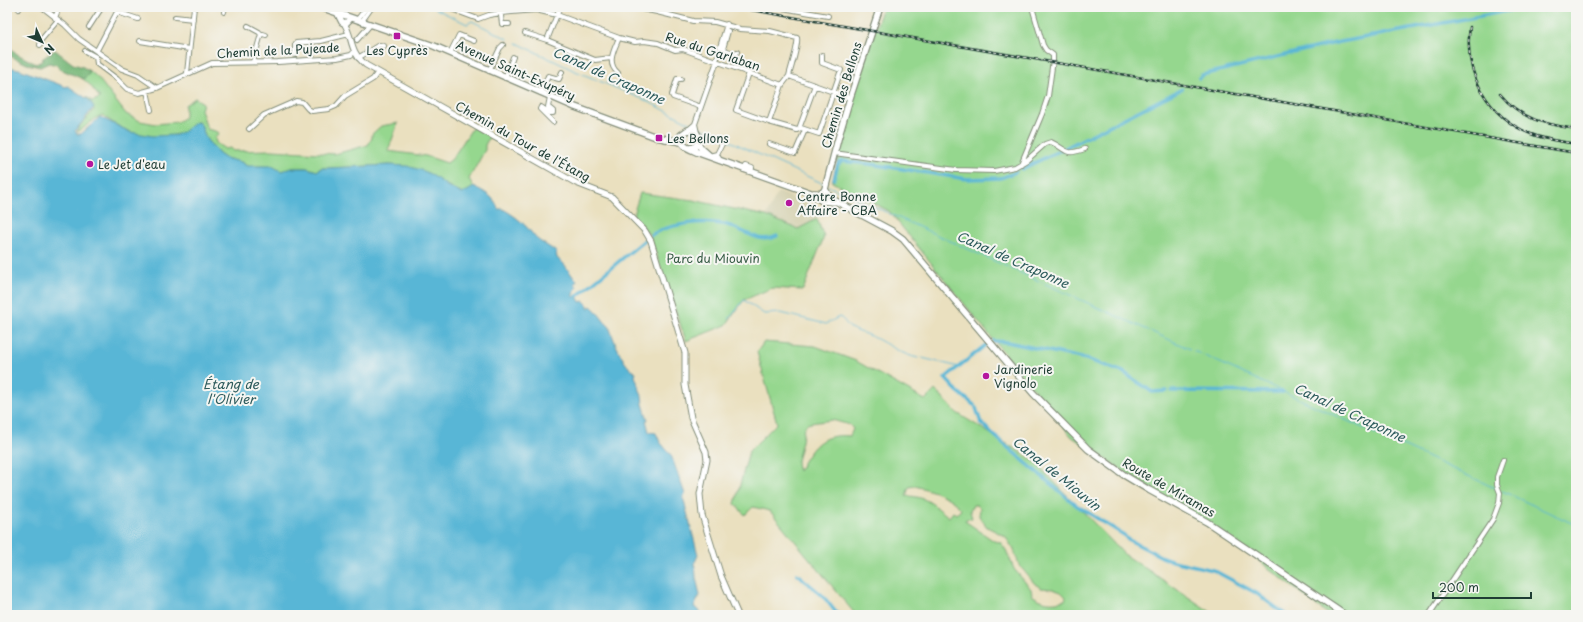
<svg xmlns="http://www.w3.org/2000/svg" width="1583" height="622" font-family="'Playpen Sans',sans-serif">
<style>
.built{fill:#d6d2b2}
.green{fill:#95d78e;stroke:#5a8a61;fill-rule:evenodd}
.forest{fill:#78b879;stroke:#4c7a56}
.water{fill:#58b6d6;stroke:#3c7a85}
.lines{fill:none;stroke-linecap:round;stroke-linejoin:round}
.stream{stroke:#58b6d6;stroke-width:1}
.canal{stroke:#58b6d6;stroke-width:3.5}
.minor-casing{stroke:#848e7a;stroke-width:6}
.tertiary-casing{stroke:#848e7a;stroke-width:7}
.secondary-casing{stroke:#848e7a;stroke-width:8}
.minor{stroke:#fff;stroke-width:4}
.tertiary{stroke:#fff;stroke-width:5}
.secondary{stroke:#fff;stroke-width:5.5}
.rail-casing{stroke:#1f3d34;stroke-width:2.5}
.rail{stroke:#f6f6f2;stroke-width:1;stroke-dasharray:3;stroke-linecap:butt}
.poi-dot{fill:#b5179e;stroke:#f6f6f2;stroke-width:1.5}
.labels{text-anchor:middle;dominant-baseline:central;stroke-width:4;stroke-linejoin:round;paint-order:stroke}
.street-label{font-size:12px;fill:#1f3d34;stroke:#f6f6f2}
.poi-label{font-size:12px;fill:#1f3d34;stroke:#f6f6f2;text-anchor:start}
.park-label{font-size:12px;fill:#375c46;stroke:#f6f6f2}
.water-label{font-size:13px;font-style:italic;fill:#2d5b5c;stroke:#f6f6f2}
</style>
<rect width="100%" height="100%" fill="#f6f6f2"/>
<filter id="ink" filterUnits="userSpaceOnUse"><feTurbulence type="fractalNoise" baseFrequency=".025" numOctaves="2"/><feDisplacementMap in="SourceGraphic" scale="8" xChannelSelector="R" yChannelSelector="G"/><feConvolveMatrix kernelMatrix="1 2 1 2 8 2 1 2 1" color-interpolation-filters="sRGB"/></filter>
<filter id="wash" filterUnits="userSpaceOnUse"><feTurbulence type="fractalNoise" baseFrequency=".012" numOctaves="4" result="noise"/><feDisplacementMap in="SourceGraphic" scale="16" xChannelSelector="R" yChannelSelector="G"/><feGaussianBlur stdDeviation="0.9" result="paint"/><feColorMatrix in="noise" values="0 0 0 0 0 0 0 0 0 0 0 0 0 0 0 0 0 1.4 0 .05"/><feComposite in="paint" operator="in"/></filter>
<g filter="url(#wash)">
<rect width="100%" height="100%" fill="#eae0bf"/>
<path class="built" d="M778,192l43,16 -4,11 -19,10 -32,-13z"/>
<path class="green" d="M883,7h693v608h-247l-80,-62 -177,-116 -183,-226 -57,-29 24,-96z
M91,72l7,6 28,36 14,7 16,3 21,-2 8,-5v-12l10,-7 8,5 -2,7 6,19 11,3 1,2 -4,3 1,6 9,6 5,-1 3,3 39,-1 63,4 33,-9 4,-7v-4l9,-8 17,-3 -10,28 38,5 21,7 5,-4 21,-32 17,9 -5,9v5l-16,29 5,8 -11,7 -20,-11 -51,-18 -64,3h-7l-4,3 -10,-3h-15l-11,3c-9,-5 -22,-6 -32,-4l-8,-5 -16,-4 -6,-4 -12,-14 -7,-17 -1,-2c-7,1 -11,10 -18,12 -27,10 -58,0 -78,-18 -11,3 -16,12 -26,17l2,-5 15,-17 -2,-7 -6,-4v-2l7,4 7,-3 -11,-14 -6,-5z
M640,193l53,7 73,16 32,13 19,-10 7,18 -21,53 -31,-2 -28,12 -18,25 -40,16 -36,-105 -17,-21z
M764,342l51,4 41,15 69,39 10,-10 22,23 76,47 91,94 91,61h-359l-86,-104 -17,-4 -8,8 -10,-11 14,-53 28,-28 -20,-71zM832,420l18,5 3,4 -3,7c-23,-2 -33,4 -46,25 -2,3 -3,7 -6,10l-1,-10 5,-20 2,-13 3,-4 4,-1zM915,486c18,5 34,9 46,23l-1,2 -4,3 -3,-2 -4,5c-16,-12 -22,-21 -43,-21l3,-9zM973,505h4l3,3 -1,8 8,11 18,9 9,14 5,15 16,19 6,4 12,1 8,3 5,5 -1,3c-13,4 -22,3 -33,-5l-1,-6 -17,-20 -8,-19 -6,-8 -6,-1 -29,-20 1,-2 6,-1 -2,-7z"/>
<path class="forest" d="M7,45l10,9 19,10 8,-4 -2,-1 13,-9 18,14 10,3 8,5 -8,7 -23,-10 -3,-4 -8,-2 -9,4 -13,-3 -17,-8 -3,-5z"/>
<path class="water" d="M7,67l12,2 47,18 2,-1 21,14 5,7 -19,24 2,3h4l19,-17 30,15 23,4 23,-1 7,-3 12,-10 5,1 7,17 12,14 6,4 16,4 6,4h25l9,5 11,-3h15l10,3 4,-3h7l61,-3 18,1 17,5 8,4 15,11 15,8 12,-7c10,4 22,11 24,22h5c14,8 23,16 32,28 4,5 16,10 21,15l1,6 7,6 10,14 3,2 -2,4 2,3 -4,7v3l4,-1 3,6 4,-1 4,4v3l3,-2c8,6 11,15 19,21v2c4,11 14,40 26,43l-1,4 7,20 1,8 5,16h-2l3,12 7,1 4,9 11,13 14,39 -2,3 15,58 -3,7 1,16 4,17 -6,12 6,4 1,4h-694z"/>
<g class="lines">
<path class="stream" d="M432,7l35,17 5,-3 36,18
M517,43l56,27 72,30 47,24
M699,127l125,57
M828,186l362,163
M729,319l15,-19 20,14 17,-1 45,11 13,-7c6,2 7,9 13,12 7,3 14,5 21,8 15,7 29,18 45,21
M1194,351l303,138
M922,358l37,9
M1502,491l74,34"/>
<path class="canal" d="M1199,78l3,-3 133,-32 194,-36
M1065,148l117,-59
M1022,169l39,-19
M834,179l4,-15 4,-3 28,3 97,15 34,-1 15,-6
M651,235c18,-11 51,-15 72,-11 18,3 36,22 54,12
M577,296l69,-57
M993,341l14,1 79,17 37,13 29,20 15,-1
M1172,391l111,1
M974,405l-17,-14 -12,-13 43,-35
M976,408l5,15 25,23 70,59 48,30 3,4 35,18 11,4 40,9 43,23 30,22
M797,574l26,22 15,19"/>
</g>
</g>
<g filter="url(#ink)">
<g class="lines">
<g class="minor-casing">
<path id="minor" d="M18,7l1,2
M42,7l23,18 14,14 43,30 16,6 19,13
M446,7l32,12 11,-4 12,-2 35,-3 21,5 62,23 16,4 9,-1 14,2 17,7 8,-1 99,36 7,-9 61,22
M500,7l2,17h7
M611,7h21l25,5
M659,7l-2,5 36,9 22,1 25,7 30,2 27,7c2,6 -6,29 -8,38
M663,7l3,3 -1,4
M777,7l51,9
M224,12l1,-5
M175,17l18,2
M55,18l4,-11
M357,20l10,-13
M362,21l10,-14
M248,26l11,6 2,2
M89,27l13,-20
M525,33l22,7 48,20 16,-2
M357,40l14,-16
M547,40l13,-33
M140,41l49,8
M40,45l1,-5 17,-20
M721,49h2l5,-18
M722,49l14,5 1,-2
M97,50l20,-38 21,7
M85,51l11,6 1,7 20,15 10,10 12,4 18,-5 55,-25 66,-1 59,-4 14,-3 3,-3
M450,53l9,-18 15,6
M295,55v-10l1,-2 25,-2 28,-7
M358,58l21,-13 5,1
M716,60l5,-11 -1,-2 7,-23
M253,62l8,-28h2l3,1
M489,71l11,-23 3,-3
M187,73l7,-66
M618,73c-12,-10 -4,-23 1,-35
M749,73l-13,37 33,12 13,-37
M505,78l8,-21
M681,79h-4l-5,16 1,2 28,10
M815,85l-15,41 1,2 18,6 22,-64 -19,-7v-8
M147,91l4,19
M541,93l7,-17 11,3 3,-7
M550,97l-2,10 5,4v2h-3l-9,-6 -1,2 13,13
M769,122l28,8 4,-2
M695,124l22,-63
M249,129l15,-14 32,-14 6,1 6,7 4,2 17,-2 7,-3 9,-10 28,-17 5,-7
M688,130l7,-6 2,9
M769,144l26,9 10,-23
M834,153l122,17 38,1 21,-4 12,-7 18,-16 6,-2c19,9 12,14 34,7
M717,154l5,-10
M709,156l8,-2 3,7
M1021,164l21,-50 6,-18 5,-36v-5l-7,-5 -3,-5 -11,-38
M744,170l2,-4 6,2 -1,4
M1429,615l64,-96 6,-16 1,-10 -3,-8v-8l6,-17"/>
</g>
<g class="tertiary-casing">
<path id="tertiary" d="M344,23c10,16 4,27 22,42l210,118 36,14 33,34 6,10 34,112v32l6,33 15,34 1,8 -7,34 2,21 19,61 17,39"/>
</g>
<g class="secondary-casing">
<path id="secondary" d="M320,7l114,39 141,61 81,30 25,5
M338,14l4,8 4,1 3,-3
M698,143l3,5 9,8
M690,148l5,-1 4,-8c-1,-6 -4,-9 -11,-9l-7,5c-2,12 10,14 18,18l112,40 16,1
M825,189l5,9 62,33 11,8 130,154 55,56 36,26 25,15 58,32 138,93
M823,192l2,-3 13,-50 12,-41 30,-91
M813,195l9,6 12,1"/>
</g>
<use href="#minor" class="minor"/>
<use href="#tertiary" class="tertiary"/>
<use href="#secondary" class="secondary"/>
<g class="rail-casing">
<path id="rail" d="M734,7l842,146
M1470,27c-7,46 18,90 61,107 14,6 30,7 45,10
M1500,94c22,26 44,30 76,35"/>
</g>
<use href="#rail" class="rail"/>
</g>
</g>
<g class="poi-dot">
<rect x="393" y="32" width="8" height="8" rx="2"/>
<rect x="655" y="134" width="8" height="8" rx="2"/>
<circle cx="90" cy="164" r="4"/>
<circle cx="789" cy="203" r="4"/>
<circle cx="986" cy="376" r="4"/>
</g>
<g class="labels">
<g class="street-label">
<text transform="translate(278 50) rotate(-3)">Chemin de la Pujeade</text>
<text transform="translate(713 51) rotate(18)">Rue du Garlaban</text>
<text transform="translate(516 70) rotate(24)">Avenue Saint-Exupéry</text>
<text transform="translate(841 95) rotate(-73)">Chemin des Bellons</text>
<text transform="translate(523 141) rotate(29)">Chemin du Tour de l'Étang</text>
<text transform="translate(1169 487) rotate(30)">Route de Miramas</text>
</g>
<g class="poi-label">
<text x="397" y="50" text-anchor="middle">Les Cyprès</text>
<text x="667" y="138">Les Bellons</text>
<text x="98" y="164">Le Jet d'eau</text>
<text x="797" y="196">Centre Bonne<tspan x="797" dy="14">Affaire - CBA</tspan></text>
<text x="994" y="369">Jardinerie<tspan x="994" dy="14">Vignolo</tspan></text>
</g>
<g class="park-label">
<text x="713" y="258">Parc du Miouvin</text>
</g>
<g class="water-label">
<text transform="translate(609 75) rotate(24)">Canal de Craponne</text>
<text transform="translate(1013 259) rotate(24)">Canal de Craponne</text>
<text x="231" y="383">Étang de<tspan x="231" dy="15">l'Olivier</tspan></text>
<text transform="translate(1350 412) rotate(25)">Canal de Craponne</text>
<text transform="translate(1057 473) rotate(39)">Canal de Miouvin</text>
</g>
</g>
<rect width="1583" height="622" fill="none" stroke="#f6f6f2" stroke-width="24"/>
<g transform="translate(42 42) rotate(134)" stroke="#f6f6f2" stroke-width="3" paint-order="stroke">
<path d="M0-3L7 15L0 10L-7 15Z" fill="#1f3d34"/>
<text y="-6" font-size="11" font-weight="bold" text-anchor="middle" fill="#1f3d34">N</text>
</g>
<path d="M1433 592v6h98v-6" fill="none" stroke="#1f3d34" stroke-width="2"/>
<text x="1439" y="592" font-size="12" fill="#1f3d34" stroke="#f6f6f2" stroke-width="3" paint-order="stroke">200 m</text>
</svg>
